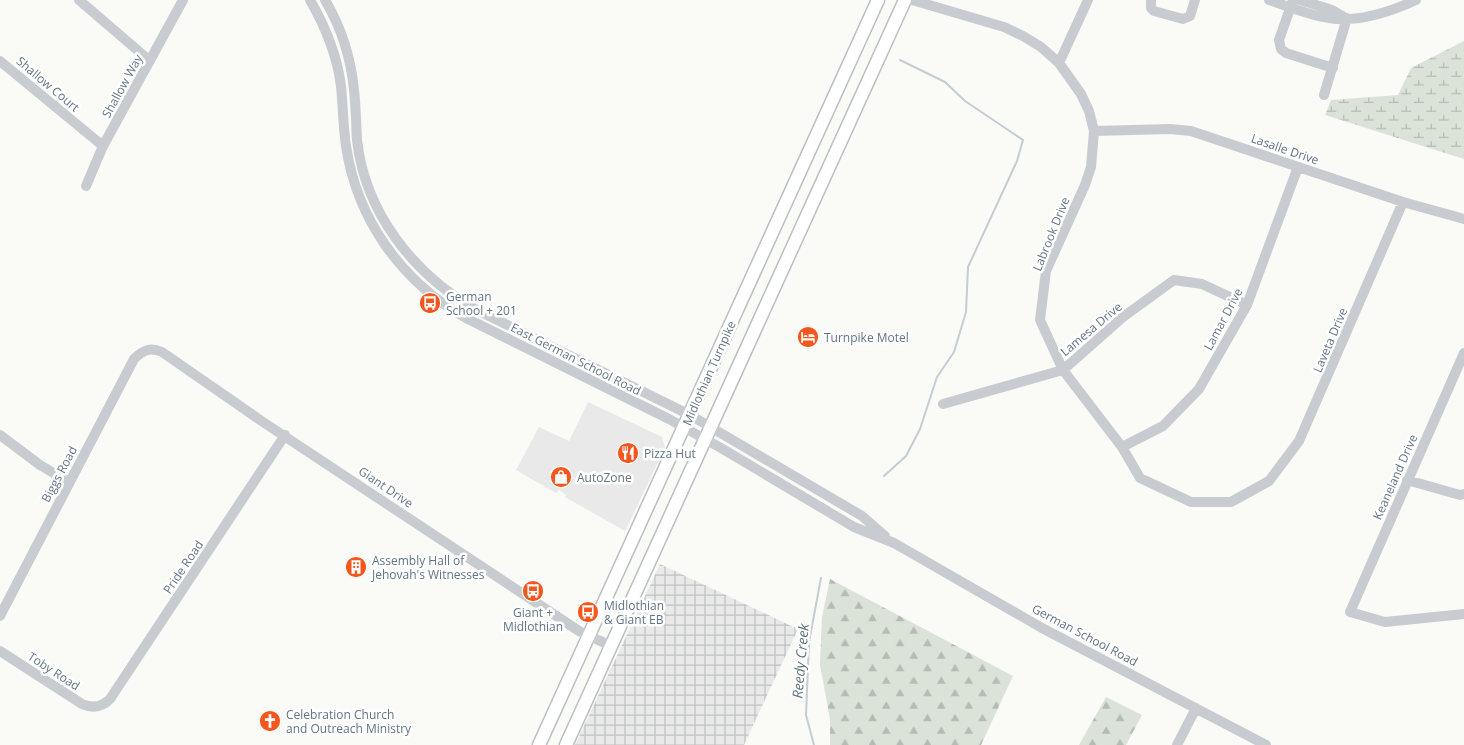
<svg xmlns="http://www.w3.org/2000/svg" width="1464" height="745" font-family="'Open Sans',sans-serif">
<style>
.built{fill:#e8e9e8}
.industrial{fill:url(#industrial-grid)}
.forest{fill:url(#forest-firs)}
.wetland{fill:url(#wetland-marsh)}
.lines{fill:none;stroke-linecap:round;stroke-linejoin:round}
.stream{stroke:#c3cdd3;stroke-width:2}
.major-casing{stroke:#babfc3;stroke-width:15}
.minor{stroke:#c8ccd0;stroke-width:10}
.major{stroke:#fff;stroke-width:12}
.labels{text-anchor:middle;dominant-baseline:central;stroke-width:5;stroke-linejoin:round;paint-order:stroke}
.street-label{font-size:12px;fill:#627485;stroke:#fff}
.poi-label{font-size:12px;fill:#627485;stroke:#fff;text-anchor:start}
.water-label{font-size:14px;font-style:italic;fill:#5d747e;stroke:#fff}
</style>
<defs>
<pattern id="industrial-grid" width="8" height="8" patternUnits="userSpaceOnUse" patternTransform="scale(1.25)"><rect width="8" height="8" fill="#e8e9e8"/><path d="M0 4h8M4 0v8" fill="none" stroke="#bfc1c2"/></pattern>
<pattern id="forest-firs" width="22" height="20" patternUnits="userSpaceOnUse" patternTransform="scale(1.25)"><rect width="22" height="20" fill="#dbe2d8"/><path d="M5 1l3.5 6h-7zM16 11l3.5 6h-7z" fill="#b5bcb5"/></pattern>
<pattern id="wetland-marsh" width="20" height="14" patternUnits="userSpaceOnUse" patternTransform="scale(1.25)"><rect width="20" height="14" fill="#dbe2d8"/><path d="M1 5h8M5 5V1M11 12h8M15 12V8" fill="none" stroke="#b5bcb5"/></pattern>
</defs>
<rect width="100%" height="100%" fill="#fafaf7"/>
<path class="built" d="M588,402l74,35 3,11 -40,83 -60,-34 1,-2 -7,-5 -3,3 -40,-23 23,-43 30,14z"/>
<path class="industrial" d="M660,564l138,65 -54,116h-169z"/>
<path class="forest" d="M830,579l183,97 -32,69h-151v-25l-10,-56 2,-47z
M1106,697l36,18 -16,30h-47z"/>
<path class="wetland" d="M1464,41v118l-139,-44 6,-15 67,-5 13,-27z"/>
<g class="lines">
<path class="stream" d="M884,476l22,-20 14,-27 17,-52 17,-25 12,-40 2,-45 49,-106 6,-21 -58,-39 -20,-19 -45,-22
M814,745l-8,-30 3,-73 12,-64"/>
<g class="major-casing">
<path id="major" d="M539,745l339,-745
M566,745l339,-745"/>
</g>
<path class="minor" d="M79,0l71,61
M310,0c15,26 27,55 31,86 2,20 2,40 5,60 11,74 56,136 120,172l203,101 52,29 133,79 40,16 148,85 224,117
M325,0c16,27 26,59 29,90 2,17 2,33 3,50 8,72 56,134 118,169l215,106 172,101 23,20
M912,0l92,27 19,9 18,11 18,16 22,31 8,17 5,20 -3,36 -6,18 -39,86 -6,49 23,50 59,77 18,31 51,24h40l38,-21 30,-40 104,-239
M1151,0v8l3,3 29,8 7,-3 5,-16
M1269,0c18,6 42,16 60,18 30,5 61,-6 87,-18
M1293,0l-14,40 2,9 5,4 47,15
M1300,0l32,10 12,7
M0,61l103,85
M1059,63l29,-63
M1324,95l23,-77
M1094,131l76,-2 21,2 212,71 61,17
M86,186l17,-40 80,-146
M1464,353l-114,259 35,10 79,-8
M943,404l120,-34 60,-53 51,-37 28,4 45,21
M0,435l40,30 29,17
M1122,447l41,-21 36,-37 48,-84 51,-138
M1407,480l53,15 4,-1
M0,616l134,-257c9,-9 16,-12 28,-7l101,70 316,209 32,15
M0,651l82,53c11,5 20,3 28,-5l175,-264
M1177,745l19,-37"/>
<use href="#major" class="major"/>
</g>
<defs>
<g id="bus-disc" transform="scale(1.125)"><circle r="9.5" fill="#f3571e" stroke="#fff"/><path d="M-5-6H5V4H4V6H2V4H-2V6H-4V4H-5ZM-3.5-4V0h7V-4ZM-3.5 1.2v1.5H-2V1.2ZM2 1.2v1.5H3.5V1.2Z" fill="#fff"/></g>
<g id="hotel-disc" transform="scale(1.125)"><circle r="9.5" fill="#f3571e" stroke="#fff"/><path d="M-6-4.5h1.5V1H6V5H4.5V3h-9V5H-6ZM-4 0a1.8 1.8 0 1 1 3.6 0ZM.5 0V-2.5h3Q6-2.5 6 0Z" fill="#fff"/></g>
<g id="restaurant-disc" transform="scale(1.125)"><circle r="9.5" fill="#f3571e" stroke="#fff"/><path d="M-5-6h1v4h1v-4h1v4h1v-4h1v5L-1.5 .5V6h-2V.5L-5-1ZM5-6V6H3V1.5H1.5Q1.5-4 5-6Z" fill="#fff"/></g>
<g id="shop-disc" transform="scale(1.125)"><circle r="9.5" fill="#f3571e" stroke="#fff"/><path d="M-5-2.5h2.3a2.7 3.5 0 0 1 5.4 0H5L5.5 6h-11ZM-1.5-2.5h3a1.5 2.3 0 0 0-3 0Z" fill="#fff"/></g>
<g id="building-disc" transform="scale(1.125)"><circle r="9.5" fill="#f3571e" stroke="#fff"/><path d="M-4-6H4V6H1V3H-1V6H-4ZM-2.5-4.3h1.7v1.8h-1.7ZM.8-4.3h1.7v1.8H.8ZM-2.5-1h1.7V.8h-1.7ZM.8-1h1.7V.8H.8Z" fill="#fff"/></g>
<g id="church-disc" transform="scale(1.125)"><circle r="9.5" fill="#f3571e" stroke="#fff"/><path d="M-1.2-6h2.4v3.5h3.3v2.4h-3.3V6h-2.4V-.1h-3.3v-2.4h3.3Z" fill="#fff"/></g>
</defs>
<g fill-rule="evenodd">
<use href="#bus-disc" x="430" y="303"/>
<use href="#hotel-disc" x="808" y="337"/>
<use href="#restaurant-disc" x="628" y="453"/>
<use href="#shop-disc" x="561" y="477"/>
<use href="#building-disc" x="356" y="567"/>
<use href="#bus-disc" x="533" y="591"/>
<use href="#bus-disc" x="588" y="612"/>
<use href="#church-disc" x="270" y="721"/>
</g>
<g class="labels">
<g class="street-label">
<text transform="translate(48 84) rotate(40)">Shallow Court</text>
<text transform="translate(122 86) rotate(-61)">Shallow Way</text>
<text transform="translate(1285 149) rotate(19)">Lasalle Drive</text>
<text transform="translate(1051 234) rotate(-68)">Labrook Drive</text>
<text transform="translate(1223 319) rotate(-62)">Lamar Drive</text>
<text transform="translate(1091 329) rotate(-40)">Lamesa Drive</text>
<text transform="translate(1330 340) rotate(-67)">Laveta Drive</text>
<text transform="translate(576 359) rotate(27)">East German School Road</text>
<text transform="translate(709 373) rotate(-66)">Midlothian Turnpike</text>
<text transform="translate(59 474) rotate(-62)">Biggs Road</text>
<text transform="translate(1395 477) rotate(-66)">Keaneland Drive</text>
<text transform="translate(386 487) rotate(34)">Giant Drive</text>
<text transform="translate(183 567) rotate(-56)">Pride Road</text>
<text transform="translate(1085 635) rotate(28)">German School Road</text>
<text transform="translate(54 671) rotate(33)">Toby Road</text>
</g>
<g class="poi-label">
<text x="446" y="296">German<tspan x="446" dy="14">School + 201</tspan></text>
<text x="824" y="337">Turnpike Motel</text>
<text x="644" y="453">Pizza Hut</text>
<text x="577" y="477">AutoZone</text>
<text x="372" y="560">Assembly Hall of<tspan x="372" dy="14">Jehovah's Witnesses</tspan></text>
<text x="604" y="605">Midlothian<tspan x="604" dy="14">&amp; Giant EB</tspan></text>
<text x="533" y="612" text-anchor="middle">Giant +<tspan x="533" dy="14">Midlothian</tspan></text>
<text x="286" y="714">Celebration Church<tspan x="286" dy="14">and Outreach Ministry</tspan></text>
</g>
<g class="water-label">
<text transform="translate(800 661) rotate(-85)">Reedy Creek</text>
</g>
</g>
</svg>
